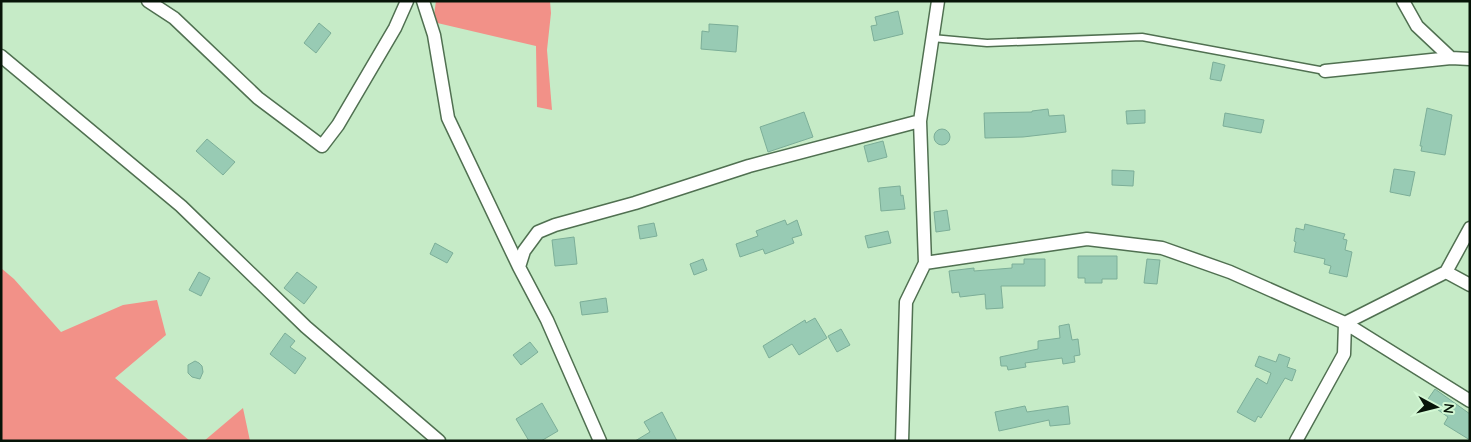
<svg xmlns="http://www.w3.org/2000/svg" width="1471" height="442" font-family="Quicksand,sans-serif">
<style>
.green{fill:#f29188}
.building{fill:#98cbb4;stroke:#7cae98}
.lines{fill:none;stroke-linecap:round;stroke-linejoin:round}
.service-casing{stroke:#507051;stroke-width:9}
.minor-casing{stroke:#507051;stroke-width:15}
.service{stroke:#fff;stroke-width:6}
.minor{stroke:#fff;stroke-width:12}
</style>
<rect width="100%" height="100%" fill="#c6ebc7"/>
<path class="green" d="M436,1h114l1,12 -4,37 5,60 -15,-3 -1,-61 -103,-24z
M1,268l13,11 47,53 62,-27 34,-5 9,35 -51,43 75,63h-189z
M243,408l7,33h-46z"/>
<path class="building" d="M898,11l5,23 -29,7 -3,-15 6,-1 -2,-8z
M319,23l12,10 -15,20 -12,-10z
M709,24l29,2 -2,26 -35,-3 1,-18 7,1z
M1213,62l12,3 -4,16 -11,-2z
M1427,108l25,7 -7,40 -24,-4 1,-5h-2z
M1048,109l1,7 15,-1 2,17 -43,5 -38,1 -1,-25 48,-1v-1z
M1145,110v13l-18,1 -1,-13z
M804,112l9,25 -45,15 -8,-25z
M1225,113l39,7 -3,13 -38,-7z
M934 137a8 8 0 1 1 16 0a8 8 0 1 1-16 0Z
M207,139l28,23 -12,13 -27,-24z
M883,141l4,16 -19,5 -4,-16z
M1394,169l21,3 -5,24 -20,-4z
M1112,170l22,1 -1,15 -21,-1z
M900,186l1,10 2,-1 2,14 -24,2 -2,-23z
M947,210l3,20 -14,2 -2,-20z
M785,220l2,5 10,-5 5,15 -10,3 2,5 -29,11 -2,-5 -23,8 -4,-13 22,-8 -2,-5z
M654,223l3,13 -17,3 -2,-13z
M1305,224l40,10 -2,5 4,1 -2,10 7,2 -5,25 -18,-4 2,-7 -7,-2 1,-5 -31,-7 2,-10 -2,-1 2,-13 8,2z
M888,231l3,12 -23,5 -3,-12z
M574,237l3,27 -22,2 -3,-26z
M435,243l18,10 -6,10 -17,-9z
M1078,256h39v23h-15v4h-17v-5h-7z
M703,259l4,11 -13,5 -4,-11z
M1024,259h21v27h-44l2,22 -17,1 -1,-15 -25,3 -1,-5 -7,1 -3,-22 25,-3v3l38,-3v-4h12z
M1147,259l13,1 -3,24 -13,-1z
M199,272l11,6 -9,18 -12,-6z
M297,272l20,15 -13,17 -20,-16z
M606,298l2,14 -26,3 -2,-13z
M815,318l12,20 -28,17 -7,-11 -23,14 -6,-12 42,-26 1,3z
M1069,324l3,16 6,-1 2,16 -6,1 1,6 -12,2 -1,-6 -37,5 1,4 -18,3 -1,-4h-6l-1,-9 38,-8v-8l22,-3 -1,-12z
M841,329l9,16 -13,7 -9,-16z
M285,333l10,8 -5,6 16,11 -11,16 -25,-20z
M530,342l8,10 -17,13 -8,-10z
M1279,354l11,4 -3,9 9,3 -4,11 -7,-3 -24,40 -3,-2 -3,6 -18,-10 20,-34 10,6 4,-11 -16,-7 4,-10 17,6z
M195,361l4,2 3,3 1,6 -3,7 -8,-2 -4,-4v-8z
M1435,389l35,25v26l-26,-16 4,-7 -14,-10 2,-2 -8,-6z
M542,403l16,28 -17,10h-12l-13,-22z
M1025,406l2,6 41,-6 2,18 -20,2 -1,-6 -50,11 -4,-19z
M662,412l15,29h-42l15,-9 -6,-10z"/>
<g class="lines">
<g class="service-casing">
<path id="service" d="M932,38l55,5 155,-6 183,34"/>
</g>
<g class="minor-casing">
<path id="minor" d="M148,1l26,17 84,80 64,48 16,-21 57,-97 12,-27
M423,1l11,34 14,83 71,149 28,53 53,121
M1403,1l14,25 34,32
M1,56l180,150 125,121 133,114
M1325,71l126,-13 19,1
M925,263l-5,-142 18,-120
M519,267l5,-16 14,-19 17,-7 80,-22 114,-37 171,-45
M1446,272l24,13
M902,441l4,-139 19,-39 162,-24 75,9 68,24 115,51 125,78
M1296,441l48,-87 1,-31 101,-51 24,-44"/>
</g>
<use href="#service" class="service"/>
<use href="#minor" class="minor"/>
</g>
<rect width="1471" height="442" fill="none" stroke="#071408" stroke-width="5"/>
<g transform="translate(1436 407) rotate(97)" stroke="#d3f8d4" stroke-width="4" paint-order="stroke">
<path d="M0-4L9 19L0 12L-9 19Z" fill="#071408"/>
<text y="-8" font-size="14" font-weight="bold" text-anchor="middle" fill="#071408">N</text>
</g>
</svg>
